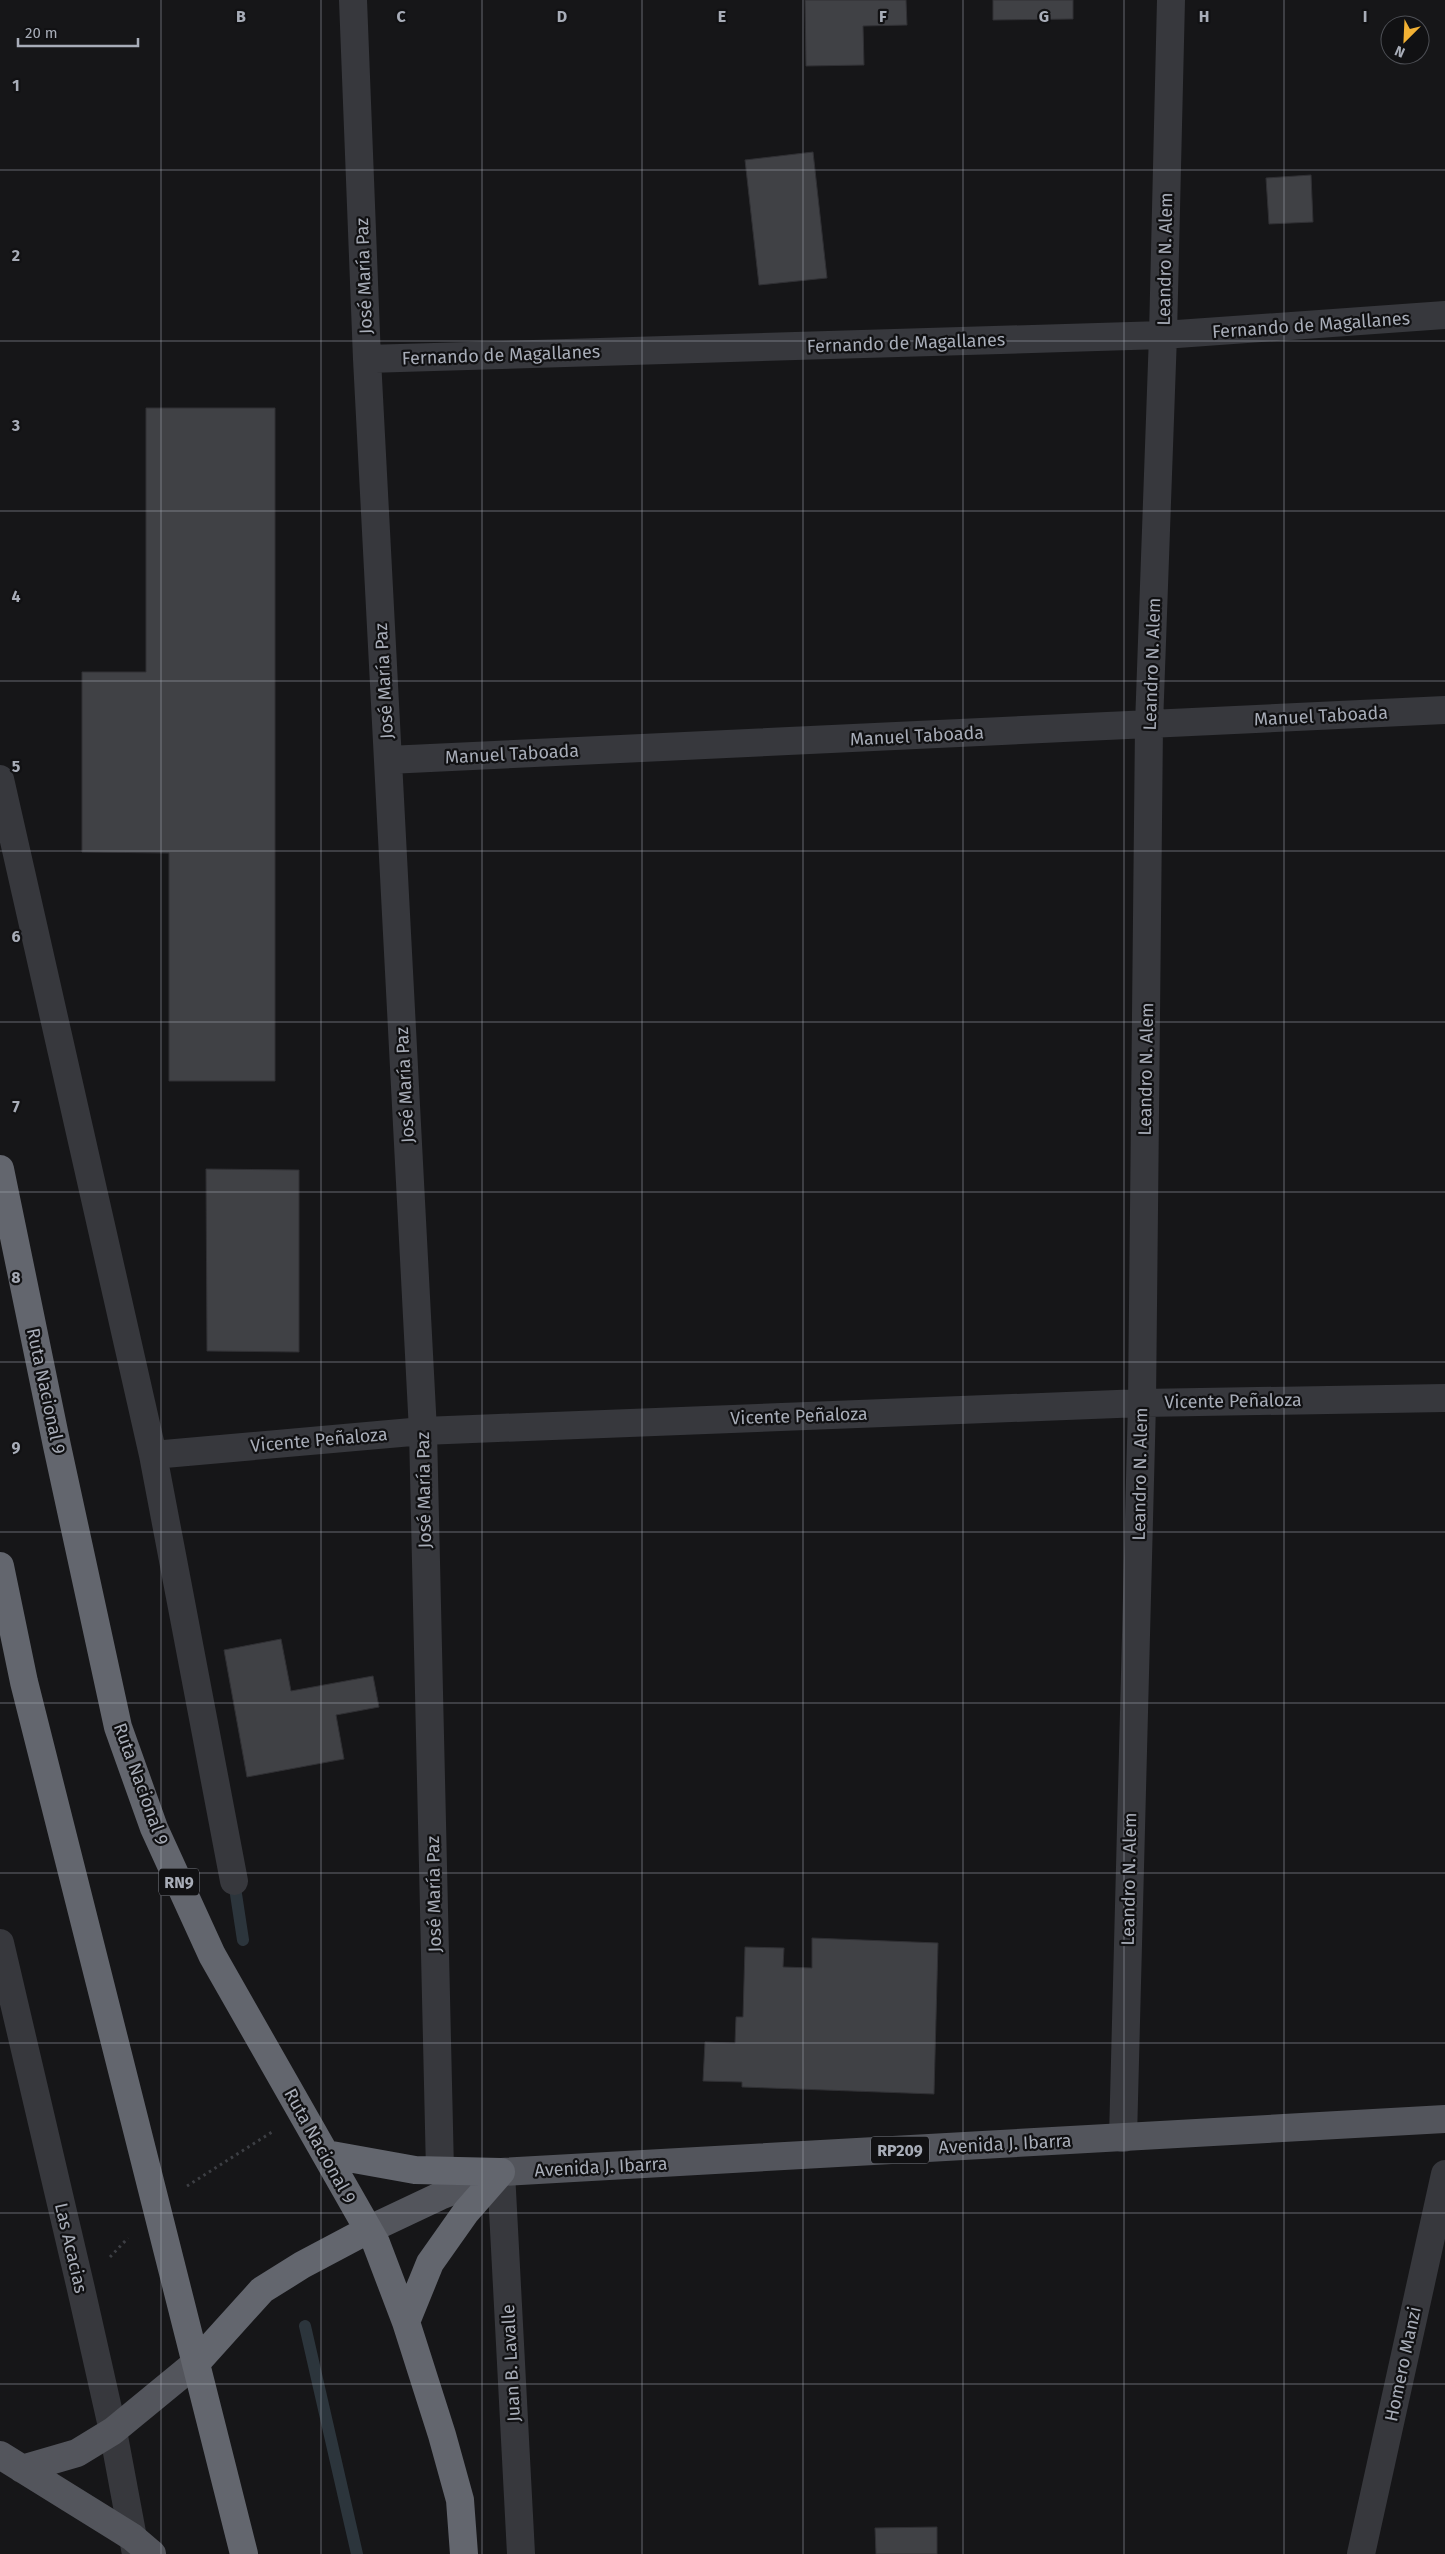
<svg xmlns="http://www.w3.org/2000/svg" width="1445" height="2554" font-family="'Fira Sans',sans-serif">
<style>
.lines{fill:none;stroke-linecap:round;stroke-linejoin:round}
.stream{stroke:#2c353c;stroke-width:12}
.building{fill:#404145;stroke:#303034}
.path{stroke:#3d3f44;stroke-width:3;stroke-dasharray:2.5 4;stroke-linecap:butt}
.minor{stroke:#37383d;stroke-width:28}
.major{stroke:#53555c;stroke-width:28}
.highway{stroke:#63666e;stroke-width:28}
.grid{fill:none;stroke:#a8adb8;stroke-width:1;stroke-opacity:0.55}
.labels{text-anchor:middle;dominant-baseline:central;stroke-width:4.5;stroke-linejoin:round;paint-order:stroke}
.shield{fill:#111113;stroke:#7b7e86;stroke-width:1}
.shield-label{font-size:16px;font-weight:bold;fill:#a8adb8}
.street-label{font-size:18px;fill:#a8adb8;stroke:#111113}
.grid-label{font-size:16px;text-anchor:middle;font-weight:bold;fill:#a8adb8;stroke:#111113;stroke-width:4.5;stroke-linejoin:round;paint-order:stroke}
</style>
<rect width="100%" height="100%" fill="#161618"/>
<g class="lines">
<path class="stream" d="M234,1881l9,59
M305,2326l52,228"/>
</g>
<path class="building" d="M805,0h101l1,25 -44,1 1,39 -58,1z
M993,0h80v19l-80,1z
M813,152l14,126 -68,7 -14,-125z
M1311,175l2,47 -44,2 -3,-46z
M146,408h129v673h-106v-228l-87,-1v-180h64z
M206,1169l93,1v182l-92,-1z
M281,1639l10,52 82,-15 6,31 -43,8 8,44 -97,18 -23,-127z
M812,1938l126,5 -4,151 -192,-7v-5l-39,-1 2,-39 30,1 1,-26h7l2,-70 39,1 -1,19 29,1z
M937,2527v27h-61l-1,-26z"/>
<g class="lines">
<path class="path" d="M187,2186l85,-54
M110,2257l18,-19"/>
<path class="minor" d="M353,0l14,359 56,1072 17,740
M367,359l796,-24 282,-20
M388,760l1057,-50
M0,779l153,676 81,426
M153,1455l270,-24 719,-28 303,-5
M0,1943l81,346 32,142 23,123
M1123,2138l19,-735 7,-678 14,-390 8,-335
M501,2172l20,382
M1361,2554l84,-380"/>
<path class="major" d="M368,2230l72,-34 61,-24 944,-53
M0,2455l132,82 20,17
M22,2469l55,-16 36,-22 84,-69"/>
<path class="highway" d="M0,1169l57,277 61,281 36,101 58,127 164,288 30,79 36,113 18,65 4,54
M0,1566l24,116 220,872
M326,2154l89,16 86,2
M406,2322l24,-59 36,-51 35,-40
M197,2362l65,-72 40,-25 66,-35"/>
</g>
<path class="grid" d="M161,0v2554M321,0v2554M482,0v2554M642,0v2554M803,0v2554M963,0v2554M1124,0v2554M1284,0v2554M0,170h1445M0,341h1445M0,511h1445M0,681h1445M0,851h1445M0,1022h1445M0,1192h1445M0,1362h1445M0,1532h1445M0,1703h1445M0,1873h1445M0,2043h1445M0,2213h1445M0,2384h1445"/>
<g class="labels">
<g class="shield">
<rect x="159" y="1868.5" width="40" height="27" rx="4"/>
<rect x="871" y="2136.5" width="58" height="27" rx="4"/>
</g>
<g class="shield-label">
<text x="179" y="1882">RN9</text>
<text x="900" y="2150">RP209</text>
</g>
<g class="street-label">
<text transform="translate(1165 259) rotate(-89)">Leandro N. Alem</text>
<text transform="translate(364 276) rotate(-92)">José María Paz</text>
<text transform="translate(1311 325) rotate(-4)">Fernando de Magallanes</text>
<text transform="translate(906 343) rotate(-2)">Fernando de Magallanes</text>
<text transform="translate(501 355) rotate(-2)">Fernando de Magallanes</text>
<text transform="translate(1152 664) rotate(-88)">Leandro N. Alem</text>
<text transform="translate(384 681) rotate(-93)">José María Paz</text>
<text transform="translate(1321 716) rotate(-3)">Manuel Taboada</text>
<text transform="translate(917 736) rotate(-3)">Manuel Taboada</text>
<text transform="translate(512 754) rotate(-3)">Manuel Taboada</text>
<text transform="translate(1146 1069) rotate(-89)">Leandro N. Alem</text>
<text transform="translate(405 1085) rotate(-93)">José María Paz</text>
<text transform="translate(46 1391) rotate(78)">Ruta Nacional 9</text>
<text transform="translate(1233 1401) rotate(-1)">Vicente Peñaloza</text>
<text transform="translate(799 1416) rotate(-2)">Vicente Peñaloza</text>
<text transform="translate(319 1440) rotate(-5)">Vicente Peñaloza</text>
<text transform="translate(1140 1474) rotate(-89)">Leandro N. Alem</text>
<text transform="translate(424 1490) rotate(-91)">José María Paz</text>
<text transform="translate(141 1784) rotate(70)">Ruta Nacional 9</text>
<text transform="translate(1129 1879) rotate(-89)">Leandro N. Alem</text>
<text transform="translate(434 1894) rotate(-91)">José María Paz</text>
<text transform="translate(1005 2144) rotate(-3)">Avenida J. Ibarra</text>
<text transform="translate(320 2146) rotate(61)">Ruta Nacional 9</text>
<text transform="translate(601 2167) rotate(-3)">Avenida J. Ibarra</text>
<text transform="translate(71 2248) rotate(77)">Las Acacias</text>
<text transform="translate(511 2363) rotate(-93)">Juan B. Lavalle</text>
<text transform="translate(1403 2364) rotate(-78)">Homero Manzi</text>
</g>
</g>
<g class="grid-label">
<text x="241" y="22">B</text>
<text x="401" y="22">C</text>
<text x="562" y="22">D</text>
<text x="722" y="22">E</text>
<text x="883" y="22">F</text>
<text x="1044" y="22">G</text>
<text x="1204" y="22">H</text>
<text x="1365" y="22">I</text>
<text x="16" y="91">1</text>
<text x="16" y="261">2</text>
<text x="16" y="431">3</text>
<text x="16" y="602">4</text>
<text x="16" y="772">5</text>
<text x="16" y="942">6</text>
<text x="16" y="1112">7</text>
<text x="16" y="1283">8</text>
<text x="16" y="1453">9</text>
</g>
<g transform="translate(1405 40) rotate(204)"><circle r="24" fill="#111113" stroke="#4d4f55"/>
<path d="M0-4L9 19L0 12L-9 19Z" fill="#f2b134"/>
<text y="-8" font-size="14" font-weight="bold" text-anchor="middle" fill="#a8adb8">N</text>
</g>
<path d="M18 38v8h120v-8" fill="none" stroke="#a8adb8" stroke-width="2.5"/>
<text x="25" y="38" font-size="15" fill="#a8adb8" stroke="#111113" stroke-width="4" paint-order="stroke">20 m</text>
</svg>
